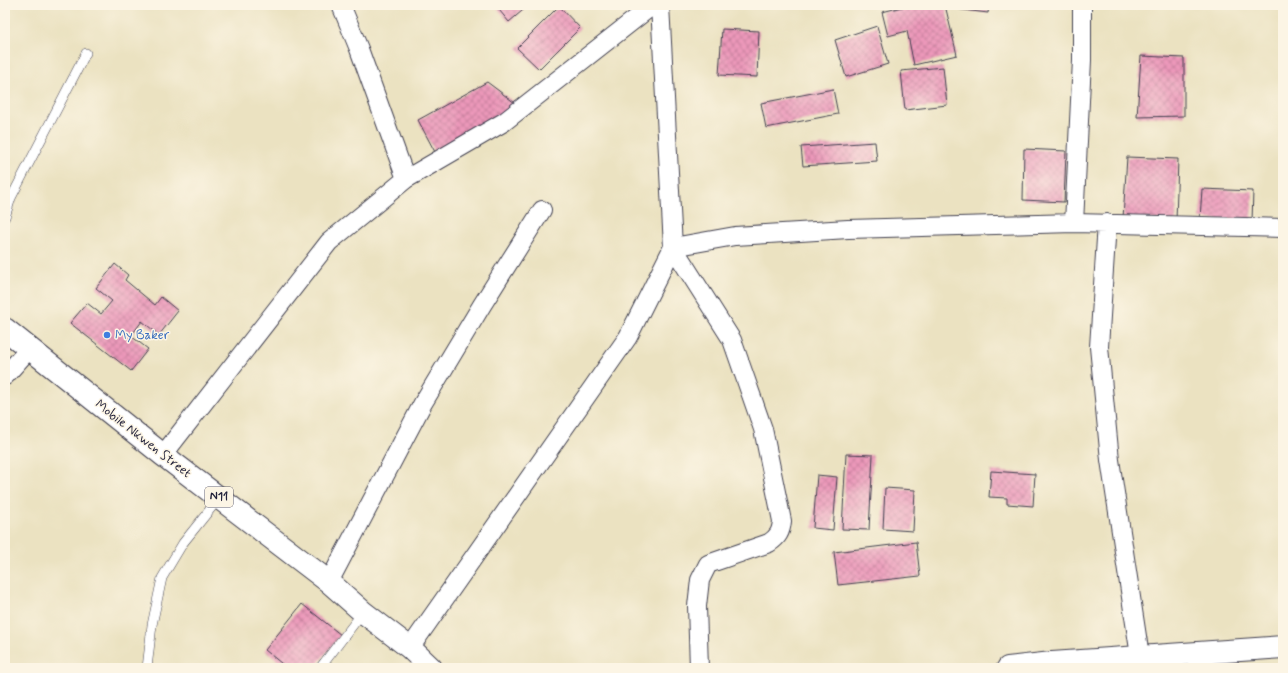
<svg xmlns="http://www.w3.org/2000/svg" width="1288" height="673" font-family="Mynerve,sans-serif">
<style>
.building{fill:url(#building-cross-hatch)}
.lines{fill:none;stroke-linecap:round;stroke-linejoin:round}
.lane-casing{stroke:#403f4f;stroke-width:10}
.street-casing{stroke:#403f4f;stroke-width:20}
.secondary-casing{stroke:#403f4f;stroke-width:24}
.highway-casing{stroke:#403f4f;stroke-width:24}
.lane{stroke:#fff;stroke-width:9}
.street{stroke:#fff;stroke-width:18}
.secondary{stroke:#fff;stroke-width:22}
.highway{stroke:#fff;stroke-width:22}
.shop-dot{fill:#3f7fe0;stroke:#fcf5e5;stroke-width:1.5}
.labels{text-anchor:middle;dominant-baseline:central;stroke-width:3;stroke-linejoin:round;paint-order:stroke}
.shield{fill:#fcf5e5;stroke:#63616e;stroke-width:1}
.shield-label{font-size:12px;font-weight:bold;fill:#22223b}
.shop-label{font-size:13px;fill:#366cbe;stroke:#fcf5e5;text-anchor:start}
.street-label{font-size:13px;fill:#22223b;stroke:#fcf5e5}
</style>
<defs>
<pattern id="building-cross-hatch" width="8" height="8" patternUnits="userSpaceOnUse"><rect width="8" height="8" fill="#ec98ba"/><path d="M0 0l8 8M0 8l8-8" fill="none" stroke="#bf7c98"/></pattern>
</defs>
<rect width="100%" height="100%" fill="#fcf5e5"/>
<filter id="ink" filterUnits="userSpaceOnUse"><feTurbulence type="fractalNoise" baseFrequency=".025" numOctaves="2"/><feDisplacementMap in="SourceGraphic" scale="8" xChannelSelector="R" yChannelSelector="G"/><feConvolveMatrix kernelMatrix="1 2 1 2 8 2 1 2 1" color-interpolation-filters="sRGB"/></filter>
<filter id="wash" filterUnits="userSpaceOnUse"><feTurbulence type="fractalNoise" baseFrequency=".012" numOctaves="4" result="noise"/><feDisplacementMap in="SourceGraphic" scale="16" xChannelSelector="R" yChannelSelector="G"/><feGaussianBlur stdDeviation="0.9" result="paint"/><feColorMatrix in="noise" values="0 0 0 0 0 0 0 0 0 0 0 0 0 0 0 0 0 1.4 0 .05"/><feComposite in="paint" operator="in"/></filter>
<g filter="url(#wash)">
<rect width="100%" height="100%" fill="#ebe2c1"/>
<g id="blocks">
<path class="building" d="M495,5h34l-20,17z
M910,5h35l12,50 -43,10 -7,-34 -19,5 -6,-24z
M947,5h42l-1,8 -42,-5z
M559,6l21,22 -41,41 -22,-21z
M877,26l11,38 -42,13 -11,-37z
M722,29l37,2 -2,46 -38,-2z
M1141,56l43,2v58l-47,1z
M943,67l4,38 -42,5 -4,-39z
M487,82l32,24 -84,46 -17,-32z
M833,89l5,25 -72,14 -5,-25z
M875,142l2,19 -74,5 -2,-19z
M1024,149l42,2 -2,51 -41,-2z
M1127,157l51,2 -2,62 -53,-3z
M1202,189l51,2 -1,30 -52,-2z
M115,264l13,11 -3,5 30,25 6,-8 17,14 -19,24 -17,-14 -11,15 17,13 -17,22 -61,-48 17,-20 14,11 11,-13 -16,-13z
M846,454l27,1 -4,75 -27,-1z
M991,471l44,3 -2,32 -26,-2v-6l-18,-1z
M817,475l20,2 -4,53 -20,-2z
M885,488l30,2 -2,41 -30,-2z
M916,542l4,34 -82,9 -4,-33z
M302,604l39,31 -27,33h-27l-22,-18z"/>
</g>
</g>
<g filter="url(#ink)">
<use href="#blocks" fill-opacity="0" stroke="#403f4f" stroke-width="1"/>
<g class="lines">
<g class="lane-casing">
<path id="lane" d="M5,217l6,-19 75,-145
M147,668l5,-43 10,-47 21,-35 37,-46
M320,668l43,-56"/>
</g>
<g class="street-casing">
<path id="street" d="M341,5l18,44 47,130
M660,5l13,242 59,93 31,89 19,92c-1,11 -4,16 -13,22l-61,21 -8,16 -3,26 2,62
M1074,223l8,-163v-55
M1107,223l-8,124 11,113 30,196
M5,376l24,-27
M163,455l166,-213 77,-63 98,-57 149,-117
M329,582l94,-179 59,-98 60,-95
M410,648l218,-311 45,-90 62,-11 113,-7 226,-6 209,5"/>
</g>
<g class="secondary-casing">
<path id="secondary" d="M1008,668l44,-5 231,-16"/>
</g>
<g class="highway-casing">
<path id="highway" d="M5,329l158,126 166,127 34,30 47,36 21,20"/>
</g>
<use href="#lane" class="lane"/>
<use href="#street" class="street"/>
<use href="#secondary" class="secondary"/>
<use href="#highway" class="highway"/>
</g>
</g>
<circle class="shop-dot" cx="107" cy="335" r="4"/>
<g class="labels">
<rect class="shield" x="205" y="487" width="28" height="20" rx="3"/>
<g class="shield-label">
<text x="219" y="497">N11</text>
</g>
<g class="shop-label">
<text x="115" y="335">My Baker</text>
</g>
<g class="street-label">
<text transform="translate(143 439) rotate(38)">Mobile Nkwen Street</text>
</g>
</g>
<rect width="1288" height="673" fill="none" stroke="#fcf5e5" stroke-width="20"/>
</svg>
